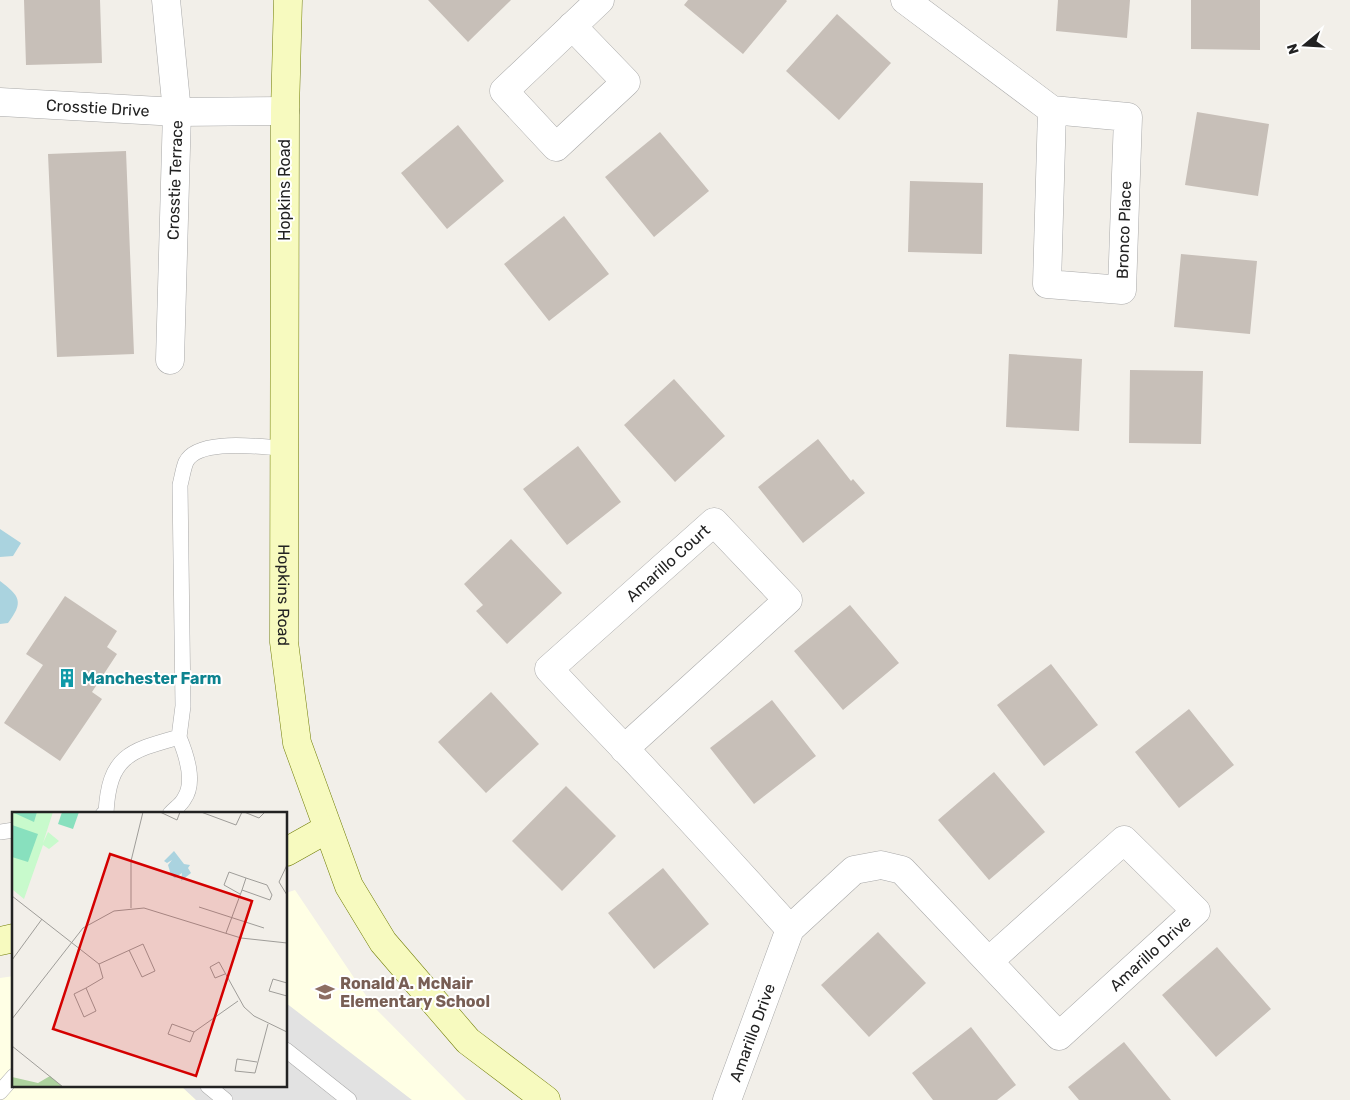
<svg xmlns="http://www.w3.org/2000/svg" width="1350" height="1100" font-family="Rubik,sans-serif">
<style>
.education{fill:#ffffe5}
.parking{fill:#e2e2e2}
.water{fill:#aad3df}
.building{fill:#c7bfb8}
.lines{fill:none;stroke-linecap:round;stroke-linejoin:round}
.lane-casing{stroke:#a9a9a9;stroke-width:16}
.street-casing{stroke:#a9a9a9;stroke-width:29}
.secondary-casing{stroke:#707d05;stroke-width:29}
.lane{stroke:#fff;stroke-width:15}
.street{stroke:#fff;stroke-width:28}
.secondary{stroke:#f7fabf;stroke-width:28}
.labels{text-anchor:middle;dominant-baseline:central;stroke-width:4;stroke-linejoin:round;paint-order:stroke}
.street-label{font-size:16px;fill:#222;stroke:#fff}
.culture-label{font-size:16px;font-weight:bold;fill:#0d838f;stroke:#fff;text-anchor:start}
.education-label{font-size:16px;font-weight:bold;fill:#785e54;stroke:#fff;text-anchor:start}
.inset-road{fill:none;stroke:#9f9d99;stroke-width:1}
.view{fill:#d40000;fill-opacity:0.15;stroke:#d40000;stroke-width:2.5}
.inset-edge{fill:none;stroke:#222;stroke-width:2.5}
</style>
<rect width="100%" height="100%" fill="#f2efe9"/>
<path class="education" d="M295,890l78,116 93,94h-466v-122l14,-2v110h272v-193z"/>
<path class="parking" d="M286,1003l126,97h-216l-15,-14h105z"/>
<path class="water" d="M0,529l21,14 -8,13 -13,1z
M0,581c20,15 24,21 8,42l-8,1z"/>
<path class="building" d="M24,0h76l2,63 -76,2z
M428,0h83l-43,42z
M688,0h98l1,1 -44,53 -59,-49z
M1058,0h72l-3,38 -71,-7z
M1191,0h69v50l-69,-1z
M837,14l54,49 -52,57 -53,-49z
M1197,112l72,12 -11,72 -73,-11z
M458,125l46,56 -57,48 -46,-56z
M660,132l49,59 -55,46 -49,-60z
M126,151l8,203 -77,3 -9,-203z
M910,181l73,2 -1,71 -74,-2z
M564,216l45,58 -60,47 -45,-57z
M1181,254l76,7 -7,73 -76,-7z
M1009,354l73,5 -3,72 -73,-4z
M1130,370l73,1 -2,73 -72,-1z
M674,379l51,57 -50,46 -51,-57z
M818,439l33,42 2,-2 12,14 -62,50 -45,-56z
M578,446l43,56 -54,43 -44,-56z
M511,539l51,54 -55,51 -31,-33 7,-6 -19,-21z
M65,596l52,35 -10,16 10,7 -25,38 10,7 -42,62 -56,-38 39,-58 -17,-11z
M850,605l49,58 -56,47 -49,-59z
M1051,664l47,61 -54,41 -47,-61z
M491,692l48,52 -53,49 -48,-51z
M772,700l44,56 -62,48 -44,-56z
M1189,709l45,56 -55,43 -44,-56z
M994,772l51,60 -56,48 -51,-60z
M566,786l50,50 -54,55 -50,-50z
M663,868l46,56 -55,45 -46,-56z
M878,932l48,51 -57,54 -48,-52z
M1217,947l54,62 -55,48 -54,-62z
M971,1027l45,58 -19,15h-64l-21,-27z
M1124,1042l47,58h-92l-11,-13z"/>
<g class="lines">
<g class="lane-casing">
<path id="lane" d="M103,814l3,-1c3,-57 23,-62 73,-76l4,-31 -3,-221c2,-7 3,-16 6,-23 12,-24 74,-15 98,-14
M170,814c4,-5 11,-9 14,-15 12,-17 2,-45 -5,-62
M0,832l14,-2
M286,1050l63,50
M208,1086l17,14
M0,1092l14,-16"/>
</g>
<g class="street-casing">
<g id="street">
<path d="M166,0l11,112 -7,248"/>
<path d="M905,0l147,110 76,7 -6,173 -75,-6 5,-174"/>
<path d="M572,26l54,56 -70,65 -52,-56 96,-91"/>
<path id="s1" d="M0,102l177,10 108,-1"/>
<path d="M624,749l164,-149 -74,-78 -165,147c33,36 68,71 102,108 47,50 93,101 139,152"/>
<path id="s2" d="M727,1100l63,-171 64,-59 27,-5 21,5 157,166 137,-125 -72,-71 -135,121"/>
</g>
</g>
<g class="secondary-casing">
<g id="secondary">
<path id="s3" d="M288,0l-3,111 -1,531 13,101 52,143 34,56 85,99 78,59"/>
<path d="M286,852l41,-23"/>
<path d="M0,941l14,-3"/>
</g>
</g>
<use href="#lane" class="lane"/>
<use href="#street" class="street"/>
<use href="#secondary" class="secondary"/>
</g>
<defs>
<g id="building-bare" transform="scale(1.5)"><path d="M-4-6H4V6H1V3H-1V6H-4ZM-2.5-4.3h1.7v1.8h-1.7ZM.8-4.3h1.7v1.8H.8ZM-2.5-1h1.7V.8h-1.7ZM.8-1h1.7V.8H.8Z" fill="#0f9aa8" stroke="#fff" stroke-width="2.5" paint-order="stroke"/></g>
<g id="school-bare" transform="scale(1.5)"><path d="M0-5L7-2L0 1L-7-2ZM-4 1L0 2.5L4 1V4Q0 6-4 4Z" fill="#8d6e63" stroke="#fff" stroke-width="2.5" paint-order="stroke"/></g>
</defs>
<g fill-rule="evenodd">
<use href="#building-bare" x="67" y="678"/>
<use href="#school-bare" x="325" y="992"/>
</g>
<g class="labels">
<g class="street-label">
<text stroke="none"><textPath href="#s1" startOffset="98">Crosstie Drive</textPath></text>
<text transform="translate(175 180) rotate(-88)">Crosstie Terrace</text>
<text transform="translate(284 190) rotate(-90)">Hopkins Road</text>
<text transform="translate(1124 230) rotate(-88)">Bronco Place</text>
<text transform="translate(668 563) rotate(-42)">Amarillo Court</text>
<text stroke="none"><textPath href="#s3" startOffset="595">Hopkins Road</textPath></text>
<text stroke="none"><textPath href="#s2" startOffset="670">Amarillo Drive</textPath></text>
<text stroke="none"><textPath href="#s2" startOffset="72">Amarillo Drive</textPath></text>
</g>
<g class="culture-label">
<text x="82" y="678">Manchester Farm</text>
</g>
<g class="education-label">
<text x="340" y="983">Ronald A. McNair<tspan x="340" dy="18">Elementary School</tspan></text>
</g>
</g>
<g transform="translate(12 812)">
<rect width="275" height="275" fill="#f2efe9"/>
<path d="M38,264l13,11h-51v-10l26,6z" fill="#add19e"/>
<path d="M0,0h41l-10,31 5,-11 11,9 -10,8 -6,-4 -19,54 -12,-10z" fill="#c8facc"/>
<path d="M0,0h25l-3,10zM50,0h17l-6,17 -15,-5zM0,13l26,9 -10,28 -16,-5z" fill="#88e0be"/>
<path d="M162,39l10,13 6,1 -2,3 3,5 -10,8 1,-8 -7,5 -4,-3 -3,-10 4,-5 -5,3 -3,-2z" fill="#aad3df"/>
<path class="inset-road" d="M148,0l17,8 3,-8M189,0l35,13 6,-13M232,0l15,6 6,-6M275,53l-8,17 8,13M228,82l-16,-9 5,-13 17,6M0,84l87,68 4,14 -17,10 10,23 -12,6 -10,-23 12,-6M187,95l65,21M119,96v-47l12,-49M214,121l16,-43 28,10 2,-5 -5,-10 -21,-7 -4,12M0,148l30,-41M87,152l44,-20 12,27 -13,6 -13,-27M213,162l-10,4 -5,-11 9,-5 25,45 10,9 33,16M275,171l-14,-4 -4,12 18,5M0,207l71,-91 31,-17 30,-3 97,30 46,5M182,220l-22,-8 -4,10 22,8 4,-10 44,-31M0,234l51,41M245,250l-20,-3 -2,12 20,2 13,-49"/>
<path class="view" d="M98,42l142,47 -56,175 -143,-47z"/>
<rect width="275" height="275" class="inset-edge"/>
</g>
<g transform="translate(1305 45) rotate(252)" stroke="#ffffff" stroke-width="4" paint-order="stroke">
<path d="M0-4L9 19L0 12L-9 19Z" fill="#222222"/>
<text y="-8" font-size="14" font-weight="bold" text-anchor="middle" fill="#222222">N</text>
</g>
</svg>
